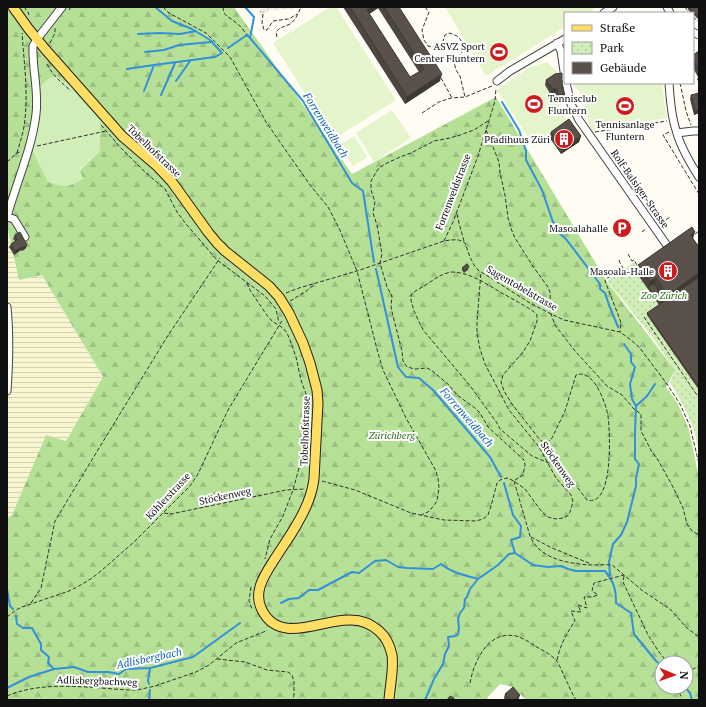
<svg xmlns="http://www.w3.org/2000/svg" width="706" height="707" font-family="'PT Serif',serif">
<style>
.farmland{fill:url(#farmland-rules)}
.grass{fill:#d2eeb8}
.forest{fill:url(#forest-firs);fill-rule:evenodd}
.park{fill:url(#park-dots)}
.pitch{fill:#e4f4cb}
.plaza{fill:url(#plaza-grid)}
.lines{fill:none;stroke-linecap:round;stroke-linejoin:round}
.stream{stroke:#3391d9;stroke-width:2}
.minor-casing{stroke:#434343;stroke-width:9}
.major-casing{stroke:#212121;stroke-width:11}
.path{stroke:#323232;stroke-width:1;stroke-dasharray:4 2;stroke-linecap:butt}
.minor{stroke:#fff;stroke-width:7}
.major{stroke:#ffde63;stroke-width:9}
.wall{fill:#4d4640;fill-rule:evenodd}
.shaded-wall{fill:#3f3934}
.building{fill:#5a514b;stroke:#3f3934}
.labels{text-anchor:middle;dominant-baseline:central;stroke-width:4;stroke-linejoin:round;paint-order:stroke}
.poi-label{font-size:10px;fill:#101010;stroke:#fff;text-anchor:end}
.street-label{font-size:10px;fill:#101010;stroke:#fff}
.park-label{font-size:10px;font-style:italic;fill:#286f19;stroke:#fff}
.water-label{font-size:11px;font-style:italic;fill:#0c62af;stroke:#fff}
</style>
<defs>
<pattern id="farmland-rules" width="6" height="5" patternUnits="userSpaceOnUse"><rect width="6" height="5" fill="#f8f6d0"/><path d="M0 2.5h6" fill="none" stroke="#d4d2b2"/></pattern>
<pattern id="forest-firs" width="22" height="20" patternUnits="userSpaceOnUse"><rect width="22" height="20" fill="#b5e096"/><path d="M5 1l3.5 6h-7zM16 11l3.5 6h-7z" fill="#9bbf80"/></pattern>
<pattern id="park-dots" width="8" height="8" patternUnits="userSpaceOnUse"><rect width="8" height="8" fill="#d2eeb8"/><path d="M2 2h.1M6 6h.1" fill="none" stroke="#b3cb9d" stroke-width="1.8" stroke-linecap="round"/></pattern>
<pattern id="plaza-grid" width="8" height="8" patternUnits="userSpaceOnUse"><rect width="8" height="8" fill="#f1eddf"/><path d="M0 4h8M4 0v8" fill="none" stroke="#cecabe"/></pattern>
</defs>
<rect width="100%" height="100%" fill="#fffdf3"/>
<path class="farmland" d="M7,230h1l11,50 23,-5 61,102 -37,64 -20,-6 -34,80 -5,3z"/>
<path class="grass" d="M57,76l7,7 3,-2 8,9 -1,2 29,32 -3,3v24l-20,18 3,10c-16,8 -17,9 -35,4l-20,-41 6,-39v-10l14,-14z"/>
<path class="forest" d="M7,7h227l118,167 144,-77 111,185 68,88 -9,17 12,17 11,26 9,43h1v227h-173l-13,-13 -13,-3 -12,13 -1,3h-480v-182l5,-3 34,-80 20,6 37,-64 -61,-102 -23,5 -11,-50h-1zM57,76l7,7 3,-2 8,9 -1,2 29,32 -3,3v24l-20,19 3,9c-16,8 -17,9 -35,3l-20,-40 6,-39v-10l14,-14zM662,663h24v24h-24z"/>
<path class="park" d="M699,242v209c-2,-7 -3,-14 -5,-21 -6,-17 -15,-33 -24,-47l5,-13 -24,-35 -44,-54 27,-19 5,7z"/>
<path class="pitch" d="M330,7h6l60,93 -62,39 -61,-96z
M445,7h151l-8,6h-23v14l-79,49z
M547,62l14,14 3,26 -6,5 10,15 -34,24 -37,-56 33,-23z
M572,83h90l5,35 -76,12 -9,-35z
M392,110l19,28 -37,24 -18,-29z
M354,136l13,21 -14,9 -14,-21z"/>
<path class="plaza" d="M265,7h31l-4,2 -23,1 -8,5 -2,-5z"/>
<g class="lines">
<path class="stream" d="M245,7l9,10 -4,21 53,63 49,82 11,8 11,71
M138,34l22,-1 20,1 16,-3
M228,48l19,-13 3,3
M145,52l19,-2 15,-5 32,-3
M127,69l27,-4 61,-8 7,-4 -12,-13 -18,-11 -20,-8 -17,-14
M176,81l14,-20
M144,91l10,-26
M161,95l14,-32
M502,102l17,28 7,21v9l16,30 12,35 5,8 7,6 34,45v5l5,4 4,12 9,22
M376,269l22,98 8,10 13,1 14,12 57,67 11,20
M636,406l11,-10 8,-12
M504,483l9,32 8,11 -1,11 -9,3 4,13
M610,575l-1,-13 4,-18 8,-9 6,-13 9,-36v-8l3,-14 -4,-5v-26l1,-27 -4,-7 -2,-15 5,-17 -4,-5v-8l-7,-10
M7,589l3,17 3,3
M281,603l8,-4 10,-1 10,-8h9l34,-18 7,1 16,-12 11,-1 12,7 9,1 26,1 8,-5c11,9 24,11 37,15
M16,616l1,8 6,4h9l9,16v6l8,7 -1,6 6,6
M149,684l-1,-3 2,-13
M685,687l5,6 2,7
M7,688l22,-11 25,-8 20,-2 14,5h20l11,2 7,-5 24,-1 43,-11 47,-34
M149,700l1,-10
M425,700l9,-21 9,-15 2,-10 4,-8 -1,-9 7,-1 3,-2 1,-6 -1,-9 2,-6 4,-5 1,-9 2,-2 3,-8 8,-10 20,-14 11,-11 6,-1 18,12 15,2 13,-1 7,3 8,2h29c9,11 11,18 11,32l15,10 3,21 22,27 6,5"/>
<g class="minor-casing">
<path id="minor" d="M667,7l3,6
M604,13l9,-6
M693,32l6,3
M557,43l4,8 4,27
M497,81l13,-10 55,-32
M566,83l5,21 8,16 87,124
M669,83c1,15 2,32 7,47 4,16 14,33 23,47
M677,133l16,-2h6
M7,217c9,-34 25,-68 29,-103 3,-23 -4,-45 -3,-68l4,-7 25,-32
M7,217l7,2 11,18
M7,307c3,29 2,56 0,84"/>
</g>
<g class="major-casing">
<path id="major" d="M13,7l15,21 17,21 77,87 35,30 15,16 36,50 9,11 8,8 44,35 10,11 10,16 14,30 7,20 7,27 1,13 -4,76c-2,16 -8,30 -17,45 -6,11 -14,22 -21,33 -10,16 -24,34 -14,53 18,36 61,8 89,10 11,0 20,4 28,11 7,6 11,15 13,24 2,14 -2,30 -3,45"/>
</g>
<path class="path" d="M24,7l4,5 1,3
M163,7l6,6 37,20 24,24 36,65 44,63 18,22 11,21 18,43 21,82 5,17 23,48 25,44 5,9 2,8 1,8 -2,14 -6,8 -3,3 -7,3
M223,7c1,11 6,9 12,15 5,3 9,9 12,13
M425,7l4,5 -7,18 2,10 4,6 4,1h7l3,-3 3,-9 4,-2c3,1 7,2 9,4 4,3 6,10 4,15 -1,2 -6,7 -8,10l2,8 4,6 5,21
M579,7l1,1
M685,7l4,6
M69,10l2,-3
M263,14l-1,9 2,7h3l6,-9 7,-1 9,-1 8,-5
M693,17l6,5
M277,37l-1,-5c4,-5 8,-5 14,-8 5,-3 9,-12 11,-17
M50,43l5,-10v-5
M47,64c6,12 14,18 24,27
M441,78l11,20
M680,83l6,28 5,14
M422,113l17,-11 12,-4 14,-1 27,-11
M488,121l-14,9 -14,5 -10,3 -16,3 -23,12 -11,4 -15,7 -7,5 -7,12v9l4,12 -2,11 4,12 5,29 -2,9 7,24 5,9 -1,10 1,6 10,39 1,10 4,6 8,2 12,-1 4,2 18,15 8,10 18,13 5,5 8,14 36,33 1,5 -2,10 -8,5
M101,125l19,22 26,26 19,16 12,23 9,12 31,36 48,36 11,13 3,14
M486,130l9,22 4,10 1,11 5,22 3,23 4,13 3,7 19,30 14,19 2,5 1,22 4,11 20,26 32,35 15,9 12,14 7,5v16l1,3 10,19 6,8 15,27 10,21 4,16 5,7 7,4
M595,132l72,-11
M669,132l-6,3 36,59
M37,146l69,-15
M17,153c3,-11 7,-22 8,-34 3,-28 -1,-58 -3,-86
M7,162l10,-9 3,-1
M457,214l2,9 5,18
M661,223l9,-6
M642,232l4,-3
M695,234l4,-3
M444,241l9,-19 25,-66 17,-55 1,-13
M628,254l4,7 2,-1 3,5
M619,260l1,3 3,5 -17,11 -1,2 14,36 2,6 -1,9
M451,272c18,0 34,11 49,20 11,6 22,12 33,19l4,4v6l-7,20 -7,11 -20,23 -2,7 3,9 8,13 28,36c5,3 8,3 12,-2l13,-27 11,-36c18,-7 30,29 32,41 2,15 6,92 -21,84l-19,-25 -12,-9 -24,-10 -32,-27 -3,-6 -26,-36 -47,-56 -3,-5 -7,-15 -3,-11v-5c4,-5 11,-7 16,-11 8,-5 14,-10 24,-12z
M247,283l3,7 16,24 6,7 11,7 4,5 3,7 6,17 5,23 5,14v25l-1,27 -12,44 -10,26 -13,23 -5,20
M286,293l13,-5 58,-17 87,-30c7,-1 15,-3 21,2l5,14 4,8 4,5 52,33 21,11 13,6 56,12 11,8 8,7 28,37 13,20 10,22 9,38
M290,301l15,-9 9,-7
M644,317l55,81
M322,481l33,9 22,9 34,14 33,7 32,1 7,-2 5,-4 3,-9 6,-23 3,-3 7,-2 7,3 11,8 17,23 6,5 8,2 7,-1 3,-1 4,-5 3,-10 -2,-7 -15,-17 -17,-31 -30,-37 -24,-46 -5,-15 -3,-16v-11l4,-50
M514,481l16,55c8,20 31,26 50,28 11,2 21,0 32,1l31,26 27,18 17,19 12,9
M164,513l7,1 115,-24 18,-1
M531,537l21,11 39,16
M624,576l-1,6 25,53 11,17 9,11
M251,587l-2,14 3,8
M31,603l10,-15 14,-67 38,-63 74,-121 53,-79
M7,617l9,-7 6,-3 47,-16 10,-5 13,-8 9,-7 33,-29 56,-56 8,-12 30,-64 55,-91
M217,659l28,3 22,8 21,2 4,3 2,7v12l-1,6
M557,660c3,-15 10,-27 18,-39l-4,-10 10,1 -3,-7 9,3 -3,-11h8l6,-2 -6,-4 2,-8 30,-8
M686,671l7,-2 6,-3
M470,683c4,-22 18,-53 46,-47 7,2 13,6 19,10 7,4 15,8 20,13 5,5 9,18 13,25 2,5 5,11 8,16
M678,687l1,5 3,6
M7,696c37,-16 83,-8 122,-6h8l18,-4 41,-14 13,-7 27,-22 30,-12 1,-1"/>
<use href="#minor" class="minor"/>
<use href="#major" class="major"/>
</g>
<path class="wall" d="M343,7h56l41,74 -35,23zM378,8l41,64 -9,5 -41,-63z
M687,7h12v13l-6,-6v-1h-1l-3,-2z
M699,51v30l-2,-1 1,-3 -5,-9v-13z
M555,74l7,26 -6,1 -1,-7 -4,1 -6,-10 1,-5z
M699,93v20l-5,2 -4,-16 1,-4z
M551,132l30,4 -2,6 -18,12 -12,-17z
M15,235l11,13 -4,3 -1,-1 -7,5 -5,-8 2,-3 4,-3 -2,-2z
M693,238l6,9v143l-52,-75v-2l12,-8 -23,-33 2,-7z
M462,268l7,1 -5,4 -2,-3z
M505,694l14,4 -2,2h-12l-1,-2z"/>
<path class="shaded-wall" d="M372,7h6v1l-13,9 2,-7z
M442,74l-2,7 -35,23 2,-7z
M553,89h4l-2,5 -4,1z
M558,95h6l-2,5 -6,1z
M699,110v3l-5,2 1,-4z
M581,136l-2,6 -18,12 2,-5z
M695,232l-2,7 -3,-4z
M27,245l-1,3 -4,3 1,-3z
M22,247l-1,3 -7,5 1,-4z
M699,273v5l-40,28 3,-7z
M656,278l-2,7 -6,2 2,-5z
M520,695l-1,3 -2,2h-3z"/>
<path class="building" d="M350,7h22l-5,3 43,67 14,-8 -40,-62h15l43,67 -35,23z
M689,7h10l-1,10 -8,-8z
M699,51v19l-6,-10v-5z
M562,73v15l1,-1 1,8h-6l-1,-6h-4l-7,-9 9,-6z
M699,93v17l-4,1 -4,-16z
M569,119l12,17 -18,13 -12,-17z
M692,227l3,5 -5,3 9,12v26l-37,26 -5,-7 6,-4 -7,-10 -6,4 -12,-17z
M20,232l7,13 -4,3 -1,-1 -7,4 -4,-7 6,-4 -2,-5z
M467,264l2,3 -4,4 -3,-3z
M699,277v110l-52,-74z
M654,283l5,8 -2,1 -2,5 -7,-10z
M513,687l7,8 -6,5h-4l-5,-6z
M450,696l4,2 -1,2h-6z"/>
<defs>
<g id="stadium-disc" transform="scale(1)"><circle r="9.5" fill="#ce1a1d" stroke="#fff"/><path d="M0-5a6.5 5 0 1 0 0 10a6.5 5 0 1 0 0-10ZM-3.5-1.8h7v3.6h-7Z" fill="#fff"/></g>
<g id="building-disc" transform="scale(1)"><circle r="9.5" fill="#ce1a1d" stroke="#fff"/><path d="M-4-6H4V6H1V3H-1V6H-4ZM-2.5-4.3h1.7v1.8h-1.7ZM.8-4.3h1.7v1.8H.8ZM-2.5-1h1.7V.8h-1.7ZM.8-1h1.7V.8H.8Z" fill="#fff"/></g>
<g id="parking-disc" transform="scale(1)"><circle r="9.5" fill="#ce1a1d" stroke="#fff"/><path d="M-3.5-5.5H1a3.5 3.5 0 0 1 0 7H-1V5.5H-3.5ZM-1-3.4V-.6H.8a1.4 1.4 0 0 0 0-2.8Z" fill="#fff"/></g>
</defs>
<g fill-rule="evenodd">
<use href="#stadium-disc" x="499" y="52"/>
<use href="#stadium-disc" x="534" y="104"/>
<use href="#stadium-disc" x="625" y="106"/>
<use href="#building-disc" x="564" y="139"/>
<use href="#parking-disc" x="622" y="228"/>
<use href="#building-disc" x="668" y="271"/>
</g>
<g class="labels">
<g class="poi-label">
<text x="485" y="46">ASVZ Sport<tspan x="485" dy="12">Center Fluntern</tspan></text>
<text x="548" y="98" text-anchor="start">Tennisclub<tspan x="548" dy="12">Fluntern</tspan></text>
<text x="625" y="124" text-anchor="middle">Tennisanlage<tspan x="625" dy="12">Fluntern</tspan></text>
<text x="550" y="139">Pfadihuus Züri</text>
<text x="608" y="228">Masoalahalle</text>
<text x="654" y="271">Masoala-Halle</text>
</g>
<g class="street-label">
<text transform="translate(154 151) rotate(44)">Tobelhofstrasse</text>
<text transform="translate(640 189) rotate(55)">Rolf-Balsiger-Strasse</text>
<text transform="translate(453 192) rotate(-69)">Forrenweidstrasse</text>
<text transform="translate(522 288) rotate(30)">Sagentobelstrasse</text>
<text transform="translate(305 431) rotate(-88)">Tobelhofstrasse</text>
<text transform="translate(558 464) rotate(55)">Stöckenweg</text>
<text transform="translate(168 496) rotate(-47)">Köhlerstrasse</text>
<text transform="translate(225 496) rotate(-12)">Stöckenweg</text>
<text transform="translate(97 681) rotate(2)">Adlisbergbachweg</text>
</g>
<g class="park-label">
<text x="664" y="295">Zoo Zürich</text>
<text x="392" y="435">Zürichberg</text>
</g>
<g class="water-label">
<text transform="translate(326 125) rotate(58)">Forrenweidbach</text>
<text transform="translate(467 417) rotate(49)">Forrenweidbach</text>
<text transform="translate(149 658) rotate(-12)">Adlisbergbach</text>
</g>
</g>
<rect width="706" height="707" fill="none" stroke="#101010" stroke-width="16"/>
<rect x="564" y="12" width="130" height="72" fill="#ffffff" stroke="#9f9f9f"/>
<rect x="572" y="25" width="20" height="6" fill="#ffde63" stroke="#9f9f9f"/>
<text x="600" y="32" font-size="12" fill="#101010">Straße</text>
<rect x="572" y="42" width="20" height="12" fill="url(#park-dots)" stroke="#9f9f9f"/>
<text x="600" y="52" font-size="12" fill="#101010">Park</text>
<rect x="572" y="62" width="20" height="12" fill="#5a514b" stroke="#9f9f9f"/>
<text x="600" y="72" font-size="12" fill="#101010">Gebäude</text>
<g transform="translate(674 675) rotate(92)"><circle r="19" fill="#ffffff" stroke="#9f9f9f"/>
<path d="M0-3L7 15L0 10L-7 15Z" fill="#ce1a1d"/>
<text y="-6" font-size="11" font-weight="bold" text-anchor="middle" fill="#101010">N</text>
</g>
</svg>
